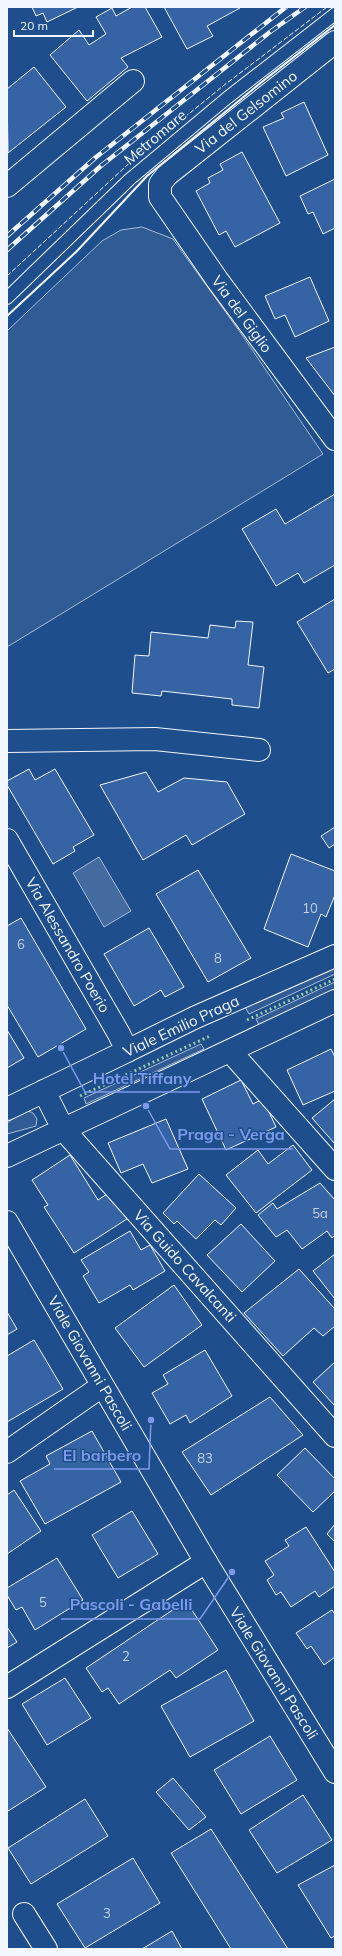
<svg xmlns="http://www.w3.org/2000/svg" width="342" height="1956" font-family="Mulish,sans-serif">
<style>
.built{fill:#305b95;stroke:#a8bbd7}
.water{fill:#446ba0;stroke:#a8bbd7}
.building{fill:#3563a3;stroke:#f2f6ff}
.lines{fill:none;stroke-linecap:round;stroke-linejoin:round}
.lane-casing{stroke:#f2f6ff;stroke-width:14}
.street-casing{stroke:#f2f6ff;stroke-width:24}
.secondary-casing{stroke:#f2f6ff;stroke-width:24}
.lane{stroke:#1f4e8c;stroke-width:12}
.street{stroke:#1f4e8c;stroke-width:22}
.secondary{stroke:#1f4e8c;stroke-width:22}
.rail-casing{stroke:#f2f6ff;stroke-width:4.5}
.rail{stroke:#1f4e8c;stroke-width:3;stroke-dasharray:9;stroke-linecap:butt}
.hedge{stroke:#97c8a6;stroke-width:3;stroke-dasharray:2 3;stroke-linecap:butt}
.fence{stroke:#f2f6ff;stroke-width:1;stroke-dasharray:5 2;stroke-linecap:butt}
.wall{stroke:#f2f6ff;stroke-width:2}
.labels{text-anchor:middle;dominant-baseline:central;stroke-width:3;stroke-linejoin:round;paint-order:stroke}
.number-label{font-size:13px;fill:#c3d1e8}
.street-label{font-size:15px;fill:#f2f6ff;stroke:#1f4e8c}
.leader{fill:none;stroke:#7d9aea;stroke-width:1.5}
.callout-dot{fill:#7d9aea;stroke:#1f4e8c;stroke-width:1.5}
.callout-label{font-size:16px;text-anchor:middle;font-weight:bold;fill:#7d9aea;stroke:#1f4e8c;stroke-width:3;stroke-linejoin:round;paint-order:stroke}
</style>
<rect width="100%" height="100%" fill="#1f4e8c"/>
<path class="built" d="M142,227l31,12 67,93 83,122 -316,193v-316l95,-90 19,-11z
M335,965v9l-86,40 -4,-7z
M335,982v7l-76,36 -3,-6z
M201,1044l3,5 -118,55 -2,-6z
M26,1110l7,3 4,6 -1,7 -29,8v-11z"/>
<path class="water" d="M99,857l32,54 -27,16 -31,-54z"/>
<path class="building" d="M32,7h46l-31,15 -4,-9 -7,3z
M132,7h13l17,30 -41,21 7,9 -41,34 -37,-46 29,-25 10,15 17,-11 -10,-17 16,-9 4,8z
M164,7h76v1l-33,18 6,10 -26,13z
M34,67l32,40 -58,46 -1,-64z
M304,102l24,53 -42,21 -23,-49 21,-9 -3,-5z
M242,152l38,71 -45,24 -9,-16 -7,4 -23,-44 14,-8 -2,-5 15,-8 -3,-6z
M335,179v49l-12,6 -10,-22 -5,2 -8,-18z
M310,277l19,44 -34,16 -10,-22 -10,4 -10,-23z
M335,347v49l-29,-38z
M335,494v71l-31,18 -6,-10 -22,13 -34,-57 34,-20 9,15z
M335,599v70l-7,4 -31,-51z
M236,621l17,1 -5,43 16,2 -5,41 -27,-3v-6l-70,-8 -1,5 -29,-3 3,-38 14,1 2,-24 57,6 2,-13 25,3z
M29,769l6,11 20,-11 39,66 -21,12 2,4 -22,13 -46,-79v-4z
M146,772l12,20 26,-14 43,4 18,32 -53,31 -6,-10 -43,25 -43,-75z
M335,827v17l-6,4 -8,-12z
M291,854l44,17v24l-9,22 -5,-3 -13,33 -44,-18z
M198,870l53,88 -43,24 -52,-88z
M21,918l65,111 -48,28 -31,-52v-79z
M149,928l35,59 -19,10 -4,-7 -27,16 -30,-52z
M7,1030l17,28 -17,10z
M331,1049l4,8v34l-32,14 -16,-35z
M241,1080l12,24 10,-5 13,28 -50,23 -24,-51z
M335,1099v45l-23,-26z
M166,1119l22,50 -36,14 -9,-19 -22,9 -13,-30z
M293,1145l19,25 -56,43 -30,-38 32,-25 10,14z
M70,1155l28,45 15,-10 17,27 -56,36 -30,-46 4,-2 -16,-25z
M199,1174l37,34 -15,17 -6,-5 -19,19 -19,-18 -3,3 -11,-11z
M320,1183l15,17v35l-3,3 -5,-7 -25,18 -15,-19 -11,7 -18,-22 15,-12 4,6z
M241,1224l34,37 -33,31 -35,-37z
M130,1231l11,19 9,-5 15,26 -32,19 -3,-5 -31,18 -16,-27 6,-4 -8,-12z
M335,1254v45l-22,-28z
M299,1269l36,40v17l-12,10 -9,-8 -31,28 -39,-43z
M174,1285l28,40 -58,42 -29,-39z
M7,1312l10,17 -10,6z
M34,1340l29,49 -56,33v-66z
M205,1350l27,46 -42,27 -4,-8 -16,9 -18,-31 16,-9 -5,-9z
M335,1362v44l-22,-24z
M270,1397l33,38 -92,60 -29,-43z
M92,1431l29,51 -76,42 -25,-43 30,-17 -4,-8z
M305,1448l30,31v12l-22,21 -36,-37z
M14,1490l27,41 -34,23v-59z
M132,1511l26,43 -40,24 -26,-43z
M335,1524v18l-8,-8z
M306,1527l29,45v14l-16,11 -4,-6 -24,16 -10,-15 -5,3 -9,-15 7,-5 -9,-14 24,-15 -4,-6z
M57,1558l26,42 -48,30 -13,-23 -6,3 -9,-15v-7z
M186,1601l32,49 -42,28 -6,-8 -51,34 -11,-16 -6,4 -16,-24z
M332,1610l3,4v43l-11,8 -13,-19 -4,3 -11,-16z
M7,1627l10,15 -10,6z
M226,1670l28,51 -64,36 -29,-51z
M65,1678l26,40 -44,27 -25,-41z
M7,1728l39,59 -38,24 -1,-2z
M270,1736l27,44 -56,34 -27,-44z
M173,1778l33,39 -17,13 -33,-38z
M303,1795l29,45 -55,33 -28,-43z
M85,1799l23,37 -77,48 -23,-36z
M211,1829l77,120h-57l-60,-96z
M133,1858l27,45 -75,45 -28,-44z
M335,1865v71l-4,2 -33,-53z
M172,1931l10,18h-40z"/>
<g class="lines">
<g class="lane-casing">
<path id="lane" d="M7,298l123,-119 97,-81 108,-84"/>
</g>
<g class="street-casing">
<path id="street" d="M335,42l-168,133 -7,9v13l58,84 117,158
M7,186l126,-105
M7,741l148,-2 104,11
M127,1051l69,-34 139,-61
M230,1051l105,118
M44,1091l19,38 272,307
M7,1156l328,-155
M7,1452l95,-66
M7,1687l199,-125
M24,1914l22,35"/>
</g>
<g class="secondary-casing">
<path id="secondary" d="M7,840l112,194 8,17 -120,58
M7,1222l199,340 129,210"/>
</g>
<use href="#lane" class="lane"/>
<use href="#street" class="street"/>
<use href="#secondary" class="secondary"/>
<g class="rail-casing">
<path id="rail" d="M7,236l88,-78 191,-151
M7,250l95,-85 168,-133 35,-25"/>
</g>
<use href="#rail" class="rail"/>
<path class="hedge" d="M247,1020l88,-41
M80,1096l130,-60"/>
<path class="fence" d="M7,276l129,-119 87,-71 104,-79"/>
<path class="wall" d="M7,316l70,-65 70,-75 116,-95 72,-56"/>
</g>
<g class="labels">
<g class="number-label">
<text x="310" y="908">10</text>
<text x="21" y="944">6</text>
<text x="218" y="958">8</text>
<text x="320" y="1213">5a</text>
<text x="205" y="1458">83</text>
<text x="43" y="1602">5</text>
<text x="126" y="1656">2</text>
<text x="107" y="1913">3</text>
</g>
<g class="street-label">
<text transform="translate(246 112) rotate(-38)">Via del Gelsomino</text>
<text transform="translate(155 137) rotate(-40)">Metromare</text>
<text transform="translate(242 314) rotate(54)">Via del Giglio</text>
<text transform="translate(68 945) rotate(60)">Via Alessandro Poerio</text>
<text transform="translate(181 1026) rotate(-25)">Viale Emilio Praga</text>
<text transform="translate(185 1266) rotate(48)">Via Guido Cavalcanti</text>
<text transform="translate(90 1363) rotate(60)">Viale Giovanni Pascoli</text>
<text transform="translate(274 1673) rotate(58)">Viale Giovanni Pascoli</text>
</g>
</g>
<path class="leader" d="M61 1048L85 1092H200M146 1106L170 1149H293M151 1420L149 1469H54M232 1572L200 1619H61"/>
<g class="callout-dot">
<circle cx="61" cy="1048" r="4"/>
<circle cx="146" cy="1106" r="4"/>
<circle cx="151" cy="1420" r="4"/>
<circle cx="232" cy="1572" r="4"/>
</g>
<g class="callout-label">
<text x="142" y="1084">Hotel Tiffany</text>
<text x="231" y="1140">Praga - Verga</text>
<text x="102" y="1461">El barbero</text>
<text x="131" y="1610">Pascoli - Gabelli</text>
</g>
<rect width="342" height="1956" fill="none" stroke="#f2f6ff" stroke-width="16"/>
<path d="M14 30v6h79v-6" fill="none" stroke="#f2f6ff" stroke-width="2"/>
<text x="20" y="30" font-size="12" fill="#f2f6ff" stroke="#1f4e8c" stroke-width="3" paint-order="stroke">20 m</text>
</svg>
